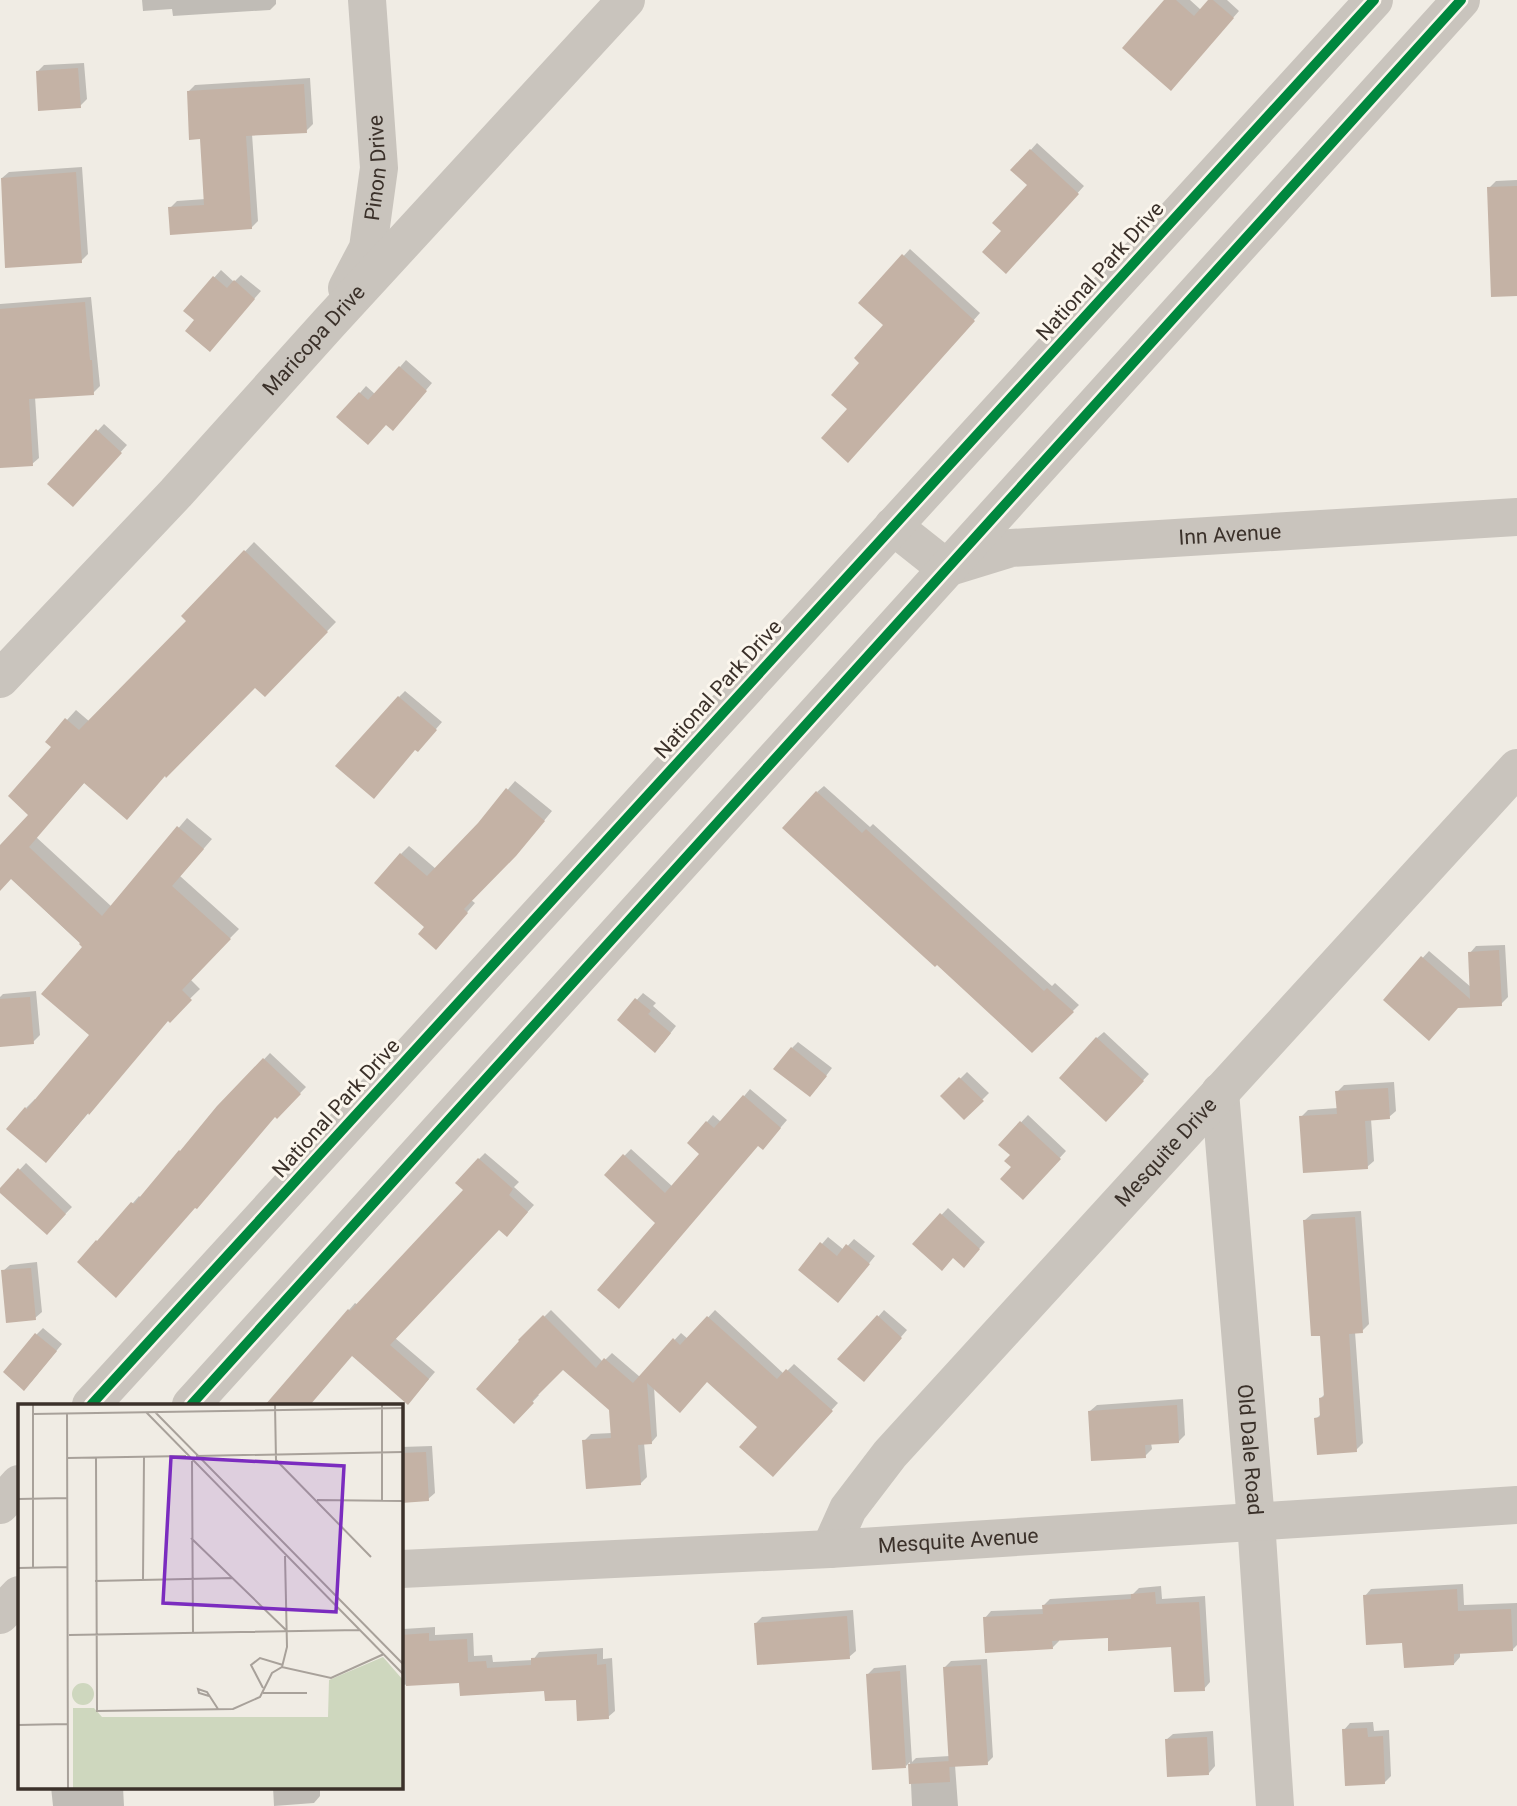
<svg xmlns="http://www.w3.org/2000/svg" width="1517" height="1806" font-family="Roboto,sans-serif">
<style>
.shadow{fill:#0003}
.building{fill:#c4b2a5}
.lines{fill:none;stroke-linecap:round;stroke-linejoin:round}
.minor{stroke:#c9c4bd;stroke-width:38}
.cycleway-casing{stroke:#fbf6ed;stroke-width:15}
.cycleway{stroke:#00873e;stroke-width:10}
.labels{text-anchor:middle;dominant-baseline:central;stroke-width:6;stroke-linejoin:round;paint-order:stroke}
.street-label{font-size:21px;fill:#3b312a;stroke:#fbf6ed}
.inset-road{fill:none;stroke:#a8a19a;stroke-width:2}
.view{fill:#7b2cbf;fill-opacity:0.15;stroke:#7b2cbf;stroke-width:3.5}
.inset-edge{fill:none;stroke:#3b312a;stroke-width:3.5}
</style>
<rect width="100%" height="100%" fill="#f0ece4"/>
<path class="shadow" d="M142,0h134v4l-6,6 -97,6 -1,-7 -29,2z
M1166,0h24l11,10 9,-10h17l12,11 -62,71z
M84,63l3,36 -7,7 -43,-34 7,-7z
M310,78l3,46 -7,7 -54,3 6,87 -7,7 -81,-20 7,-7 29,-2 -4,-62 -14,-45 7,-7z
M1037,143l47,43 -72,79 -8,-34 25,-46 -16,-15z
M82,167l6,87 -7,7 -79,-83 7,-6z
M1517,180v114l-28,-106 7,-7z
M910,249l70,64 -125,141 -6,-45 13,-46 23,-38 -24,-22z
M221,270l13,12 7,-7 20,16 -45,52 -19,-23 -12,-10z
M91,297l9,89 -7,7 -58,4 4,61 -7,6 -32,3v-163z
M406,360l26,23 -33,39 -13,1 -47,-6 27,-31 10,9z
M104,424l23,21 -48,53 -30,-15z
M254,542l82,80 -71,73 -10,-10 -170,97 -49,55 76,70 75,-89 25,21 -32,37 59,53 -49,50 10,10 -31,30 -114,133 -29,-44 9,-9 1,1 55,-65 -7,-88 -84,-79v-21l31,-32 23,-68 -7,-5 29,-32 14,12 99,-101 -5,-5z
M405,691l37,31 -18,21 -25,-46z
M515,781l37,30 -28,34 -53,55 4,3 -31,36 -18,-13 -25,-72 8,-8 27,23 43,-45z
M824,786l46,41 3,-3 179,162 3,-3 24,22 -47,46 -95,-88 -120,-171z
M1505,945l3,52 -7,7 -43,2 -73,-7 44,-48 43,37 -2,-35 6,-7z
M36,991l4,44 -7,7 -33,-2v-43l3,-3z
M643,993l13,10 -3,3 23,20 -14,18 -43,-24z
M1104,1032l45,42 -43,46 -9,-82z
M798,1042l34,26 -16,21 -24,-41z
M270,1053l36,34 -29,30 -2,-2 -171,121 29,-33 6,-7 2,2 78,-91z
M967,1072l22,21 -25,25 -21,-22z
M1394,1082l2,29 -7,6 -18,2 3,42 -7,6 -66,-50 7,-7 30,-2 -1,-16 7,-7z
M750,1089l37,31 -18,21 -11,3 -100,79 -52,-48 25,-26 42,38 29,-33 5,-32 6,-7 9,8z
M1028,1115l38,36 -43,47 -10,-31 -1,-12 -12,-10z
M485,1153l34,29 -5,5 20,18 -21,23h-14l-104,110 40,34 -21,24 -62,-42 -43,51h-36l-3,-2 79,-93 6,-7 3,2 108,-115 13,-31z
M26,1163l46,44 -25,26 -47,-42z
M948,1208l37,34 -15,17 -16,-3 -40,-12z
M1361,1211l8,113 -7,7 -7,1 8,111 -7,7 -40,-31 6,-6 -1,-15 4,-4 -4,-60 -16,-114 7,-6z
M828,1237l16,13 10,-11 21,17 -31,38 -44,-25z
M37,1262l5,50 -7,6 -32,-47 7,-6z
M551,1310l52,52 9,-9 28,24 41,-44 7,6 27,-29 69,64 10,-10 44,39 -59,65 -20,-41 -51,-47 -54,7 3,49 -6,7h-7l3,34 -7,7 -56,-43 7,-7 21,-1 -1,-24 -48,-42 -26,27 2,1 -25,27 7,-82z
M884,1310l23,20 -37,43 8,-56z
M43,1328l19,16 -31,38 6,-48z
M1183,1399l2,36 -7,7 -27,1 1,6 -7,7 -55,-45 7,-6z
M432,1446l3,47 -7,6 -27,2v-54z
M1463,1584l1,21 53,-2v42l-5,5 -52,2v5l-6,7 -50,-23 -39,-45 6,-7z
M1161,1586l1,13 43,-3 5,86 -6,7 -31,-44 -64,-9 -50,3v2l-7,7 -67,-30 6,-7 53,-2v-4l6,-6 83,-5 6,-6z
M853,1610l3,41 -7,6 -93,-34 6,-6z
M435,1627v8l38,-2 1,23 18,-1 1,7 40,-2 6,-8 64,-4v11l9,-1 3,53 -7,6 -31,-19 -31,-9 -85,-8 -60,4v-54l2,-2z
M987,1659l6,98 -6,6 -32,2 3,41h-46l-2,-44 -4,4 -38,-92 6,-6 32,-3 6,97 4,-4 34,-2 -6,-88 7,-7z
M1373,1722l1,9 15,-1 2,46 -7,7 -40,-53 6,-7z
M1213,1731l2,35 -6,7 -43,-33 7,-6z
M51,1787h72l1,19h-71z
M273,1787h47v9l-6,7 -40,3z"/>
<path class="building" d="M1164,0h12l18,16 14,-16h5l21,18 -63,73 -49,-43z
M78,68l3,40 -43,3 -2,-40z
M304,84l3,49 -61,3 6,93 -82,6 -2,-28 36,-2 -4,-66 -11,1 -2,-49z
M1030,149l49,45 -73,80 -24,-22 19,-21 -9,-8 35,-38 -17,-15z
M76,172l6,91 -77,5 -4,-90z
M1517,186v110l-26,1 -4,-110z
M902,254l73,67 -127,142 -27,-25 26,-29 -16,-14 28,-32 -5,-5 29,-33 -25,-22z
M213,276l14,12 7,-8 21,19 -45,53 -25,-21 9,-11 -11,-9z
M85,302l5,58h2l2,35 -65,4 4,67 -33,2v-159z
M399,366l28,25 -34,40 -7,-6 -18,20 -32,-28 23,-25 9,8z
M96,429l26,24 -49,54 -26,-23z
M244,550l84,82 -63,65 -10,-9 -89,90 -1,-2 -38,44 -43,-37 -55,64 73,69 75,-90 27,23 -32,37 59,53 -49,51 10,10 -22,23 -2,-2 -79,94 -1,-2 -42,50 -40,-34 19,-22 2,2 62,-74 -48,-41 41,-47 -3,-3 1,-1 -69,-64 -11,12v-46l28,-30 -20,-19 43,-49 -6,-5 20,-24 14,12 107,-109 -5,-5z
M398,696l39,34 -19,22 -3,-2 -41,49 -39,-33z
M506,788l39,33 -29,35 -52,53 4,4 -32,37 -18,-16 6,-7 -50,-44 26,-30 27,23 51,-53z
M816,791l46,42 4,-4 178,162 3,-3 27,24 -42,41 -95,-88 -2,2 -153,-139z
M1499,950l3,56 -44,2 -29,33 -46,-41 38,-44 49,43 -2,-47z
M30,997l4,47 -34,3v-48z
M635,998l16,13 -3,3 23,19 -16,20 -38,-33z
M1096,1037l48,44 -38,41 -47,-44z
M791,1047l36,29 -17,21 -37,-28z
M263,1058l38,36 -24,25 -2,-2 -78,92 -2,-1 -79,90 -39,-36 19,-22 1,1 34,-39 3,2 45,-54 1,1 37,-45z
M959,1077l25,24 -20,19 -24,-24z
M1388,1088l2,31 -25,2 3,48 -65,4 -4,-57 38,-2 -2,-23z
M743,1095l38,33 -18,22 -5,-4 -139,163 -22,-19 58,-67 -51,-48 19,-21 42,39 34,-39 -12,-11 19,-22 8,7z
M1020,1121l41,38 -38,41 -23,-21 11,-12 -7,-6 6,-6 -12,-10z
M478,1158l35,31 -4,6 19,17 -21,25 -8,-7 -109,115 39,34 -21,26 -56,-49 -42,49h-45l83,-96 2,2 113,-121 -8,-7z
M18,1168l48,46 -19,21 -47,-42v-5z
M940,1213l40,36 -16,19 -11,-10 -11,13 -30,-27z
M1355,1217l8,116 -14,1 8,118 -40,3 -3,-37 6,-1 -1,-19 5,-1 -4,-61h-9l-8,-116z
M820,1242l17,14 9,-12 24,20 -32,39 -40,-33z
M31,1268l5,52 -30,3 -5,-53z
M543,1315l53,53 8,-10 29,25 40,-45 7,7 27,-29 70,63 9,-10 47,42 -60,66 -34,-30 18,-20 -50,-45 -27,31 -33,-30 5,61 -14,1 3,40 -55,4 -4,-49 29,-2 -2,-28 -46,-40 -31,31 2,2 -20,21 -38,-35 43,-48 -1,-1z
M877,1315l25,23 -38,44 -27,-23z
M35,1333l22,18 -33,40 -21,-19z
M1177,1405l2,38 -34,2 1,13 -55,3 -3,-50z
M426,1452l3,49 -28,2v-50z
M1457,1589l1,22 53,-2 2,42 -59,3v11l-50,3 -2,-25 -36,2 -3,-50z
M1155,1592l1,12 43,-2 6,89 -31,1 -3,-45 -63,4v-13l-56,3 1,8 -68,4 -2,-36 60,-3 -1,-9 89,-6v-5z
M847,1616l3,43 -93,6 -3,-42z
M429,1633v8l38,-2 1,23 18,-1 1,7 44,-3v-7l66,-4v11l9,-1 3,55 -32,2 -1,-21 -31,1 -1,-10 -84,5 -1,-13 -53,3 -1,-22h-4v-29z
M981,1665l7,100 -39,2 -6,-100z
M900,1671l6,97 -34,2 -6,-96z
M1367,1728l1,9 15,-1 2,48 -40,2 -3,-57z
M1207,1737l2,38 -42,2 -2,-38z
M949,1761l1,21 -41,2 -1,-20z"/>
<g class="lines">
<g class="minor">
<path id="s1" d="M347,288l21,-40 11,-80 -12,-168"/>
<path id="s2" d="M893,526l53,42 65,-20 506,-31"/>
<path id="s3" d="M0,679l176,-186 152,-169 298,-324"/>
<path id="s4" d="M1220,1092l36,429 19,285"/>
<path d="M91,1405l1283,-1405"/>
<path d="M191,1405l1270,-1405"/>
<path d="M0,1505l19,-21"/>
<path id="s5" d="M830,1549l18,-40 42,-55 627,-686"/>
<path id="s6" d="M401,1569l429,-20 687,-44"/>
<path d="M0,1615l19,-20"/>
</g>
<g class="cycleway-casing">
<path id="cycleway" d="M91,1405l1283,-1405
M191,1405l1270,-1405"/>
</g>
<use href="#cycleway" class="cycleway"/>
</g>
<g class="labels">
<g class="street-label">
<text stroke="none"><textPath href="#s1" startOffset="126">Pinon Drive</textPath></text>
<text transform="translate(1100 271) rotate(-48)">National Park Drive</text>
<text stroke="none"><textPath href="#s3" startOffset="462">Maricopa Drive</textPath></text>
<text stroke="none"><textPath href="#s2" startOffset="355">Inn Avenue</textPath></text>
<text transform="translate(718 689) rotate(-48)">National Park Drive</text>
<text transform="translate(336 1108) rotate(-48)">National Park Drive</text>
<text stroke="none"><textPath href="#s5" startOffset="522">Mesquite Drive</textPath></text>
<text stroke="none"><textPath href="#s4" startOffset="359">Old Dale Road</textPath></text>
<text stroke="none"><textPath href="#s6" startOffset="558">Mesquite Avenue</textPath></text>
</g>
</g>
<g transform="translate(18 1404)">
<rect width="385" height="385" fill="#f0ece4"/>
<path d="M365,253l20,23v108h-330v-80h21l8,9h226l1,-37zM54 290a11 11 0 1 1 22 0a11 11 0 1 1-22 0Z" fill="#ced7be"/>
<path class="inset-road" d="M257,1l1,55 95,97M128,8l257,262M137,8l248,252M49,9l1,375M15,10l370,-6M178,52l207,-4M49,54l119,-2M78,54l1,253 136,-2 27,-12 12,-24 10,-6 49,11 53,-24M174,57l1,172M0,95l50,-1M299,96l86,1M364,97v-96M173,134l96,93M0,164l50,-1M15,164v-163M125,176l1,-123M77,177l138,-3M51,231l291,-5M264,263l5,-20 -2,-91M245,284l-12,-23 9,-7 23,7M245,289h44M191,292l-10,-3 -1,-4 9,3 11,17M0,321l50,-1"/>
<path class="view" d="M153,53l173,9 -8,146 -173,-9z"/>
<rect width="385" height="385" class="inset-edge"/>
</g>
</svg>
